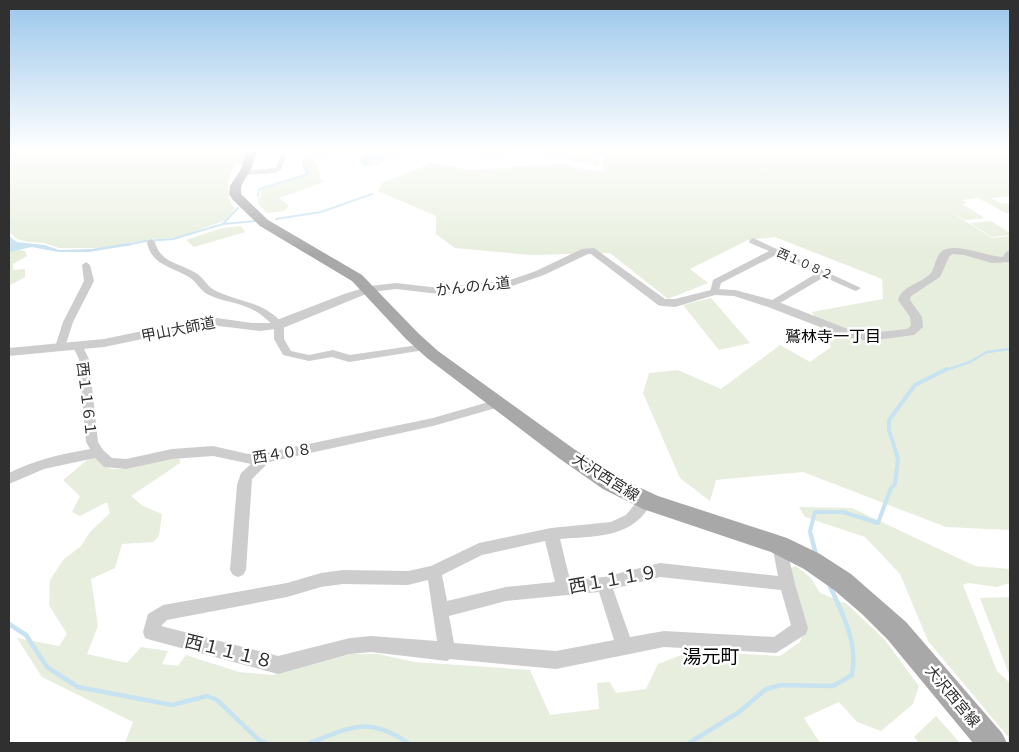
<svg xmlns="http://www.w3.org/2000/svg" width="1019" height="752" font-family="'Public Sans','Noto Sans JP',sans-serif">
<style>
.green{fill:#e7eedd}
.water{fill:#c7e2f0}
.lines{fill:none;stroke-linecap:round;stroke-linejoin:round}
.stream-far3{stroke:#c7e2f0;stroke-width:2}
.stream-far2{stroke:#c7e2f0;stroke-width:2.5}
.stream-far1{stroke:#c7e2f0;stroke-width:4}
.stream{stroke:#c7e2f0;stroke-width:4.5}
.minor{fill:#cdcdcd;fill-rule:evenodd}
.tertiary{fill:#cdcdcd;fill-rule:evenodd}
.primary{fill:#a8a8a8;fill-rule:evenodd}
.labels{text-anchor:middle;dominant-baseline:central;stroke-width:5;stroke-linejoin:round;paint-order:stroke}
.far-street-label{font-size:12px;fill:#303030;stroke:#fff}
.street-label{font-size:15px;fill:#303030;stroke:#fff}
.neighbourhood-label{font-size:16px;fill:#000;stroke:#fff}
.near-street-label{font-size:18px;fill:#303030;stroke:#fff}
.near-neighbourhood-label{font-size:19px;fill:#000;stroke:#fff}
</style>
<rect width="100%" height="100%" fill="#fff"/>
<path class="green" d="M9,149h238l-3,15h-9c-7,12 -11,34 0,44l-9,12 -46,17 -35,3 -41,8h-45l-15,-5 -16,-1 -11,-3 -8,-7z
M308,149h96l-3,5 -23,11 -14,1 21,-11 -10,-4 -7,1 -54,6 -1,3 3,2 4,12 -1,2 5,5 -45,16 10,8 -5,5 -17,2 -9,-10v-5l3,-1v-7l44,-15 -2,-15z
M478,149h42l-5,6 -18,3 -21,-1z
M543,149h467v47l-19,2 11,6 8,-1v10h-4l-28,-15 -16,2 5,3 -5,1 23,14 -20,2 -25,-15 52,33 18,-2v294l-64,-3 -143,-55 -87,8 -6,21 -30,-23 -37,-85 6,-20 29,-3 43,19 59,-44 30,17 21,-15 -19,-35 71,-13 -1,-20 -107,-42 -27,3 -58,29 18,14 -40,16 -58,-46 -79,2 -76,-7 -19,-14v-18l-58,-25 4,-8 50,-20 37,7 94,-6 24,6 16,1 1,-16h-5v11l-32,-7 -22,1z
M991,221l19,12v2l-18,2 -22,-14z
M241,226l4,6 -51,15 -8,-7 36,-12z
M9,247l16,4 2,5 -14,8v6l12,-1v8l-16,9z
M711,298l39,45 -31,7 -36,-45z
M179,454l1,9 -49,33 12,10 19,8 -3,22 -6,6 -31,2 -7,24 -24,11 7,47 -11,28 40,9 14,-16 27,4 -6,13 16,2 8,-11 53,17 34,3 78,-21h27l37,8 115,8 20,45 49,-6 -2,-26 13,-1 6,11 30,-4 12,-25 34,-13 88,5 20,-14 6,-19 -18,-54 8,-3 15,12 9,15 27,11 38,36 34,46 -6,18 -32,27 -24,-9 -18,-20 -35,16 16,25h-695l8,-21 -91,-45 -25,-39 42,8 8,-12 -18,-29 1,-25 13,-20 18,-14 9,-14 20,-19 -3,-11 -27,14 -8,-4 8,-16 -17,-16 29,-24 18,13h13z
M799,507l53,1 123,58 35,3v14l-13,4 -29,-4 -5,2 34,86 13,12v56l-82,-98 -28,-67 -35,-37 -60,-20z
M1010,597v80l-30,-79z
M936,716l24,27h-41l-5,-6z"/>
<path class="water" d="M375,151l11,4 -22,11 -5,-4 5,-10z
M9,236l8,6 28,3 14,5 33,-1 -1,3h-33l-26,-5 -23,5z"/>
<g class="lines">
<path class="stream-far3" d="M258,196l1,-6 4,-2 45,-14 -5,-11 3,-13 3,-1
M276,219l45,-7 51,-18
M223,224l15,-16
M126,245l19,-4 28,-2 50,-15 33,-3"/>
<path class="stream-far2" d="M87,251l44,-7
M943,371l27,-9 17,-10 23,-3"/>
<path class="stream-far1" d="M811,536l-1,-5 5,-19h28l35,11 13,-35 4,-4 3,-25 -9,-29v-10l26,-35 32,-16"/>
<path class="stream" d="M811,535l5,20
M9,624l17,11 21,32 31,20 94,18 35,-9 10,4 42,40 7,3
M310,743c41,-16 58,-27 98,0
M689,743l50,-31 27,-23 15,-4 52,1 19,-11c6,-33 -9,-60 -22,-89"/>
<path class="minor" d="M282,149h6l-7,21 -6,3 -32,2 -3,-2 3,-2 33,-3z
M753,238l108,50 -5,3 -3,-1 -29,-13 -49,29h-6l-2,-2 2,-2 48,-29 -41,-18 -55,28 -3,11h-6l-2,-2 3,-12 56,-29 -19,-8 -1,-2z
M151,239l4,3c5,21 25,21 41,31 8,5 11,14 20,18 25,12 48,10 68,34v14l7,12 18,4 24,-5 17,5 75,-11 5,3 -5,3 -76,12 -17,-5 -23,4 -26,-6 -9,-16v-13c-8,-7 -15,-14 -25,-18 -13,-6 -28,-7 -40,-13 -9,-4 -12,-13 -20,-18 -17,-10 -38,-12 -42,-35z
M86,262l4,3 4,16 -21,41 -8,25 -5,3 -4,-1 -1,-2 8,-25 21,-41 -2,-16z
M77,342l4,1 8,16 9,83 5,8 9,8 14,1 46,-10 41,-3 35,8 17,-1 168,-35 66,-19 6,4 -2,3 -70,20 -164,36 -17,17 -6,91 -3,5 -5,2 -5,-2 -3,-5 7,-85 4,-12 10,-9 -38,-8 -41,3 -46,10 -22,-2 -9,-9 -51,11 -35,15v-11c25,-13 53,-19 81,-24l-4,-7 -7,-83 -7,-14z
M645,496l5,2 2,4c-19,37 -57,34 -92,37l10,41 34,-3 56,-14 118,13 -6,-31 2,-5 5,-1 5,1 2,5 9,39 13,44 -2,6 -30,19 -112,-6 -108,22 -106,-10 -3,2 -76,-9 -21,2 -72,20 -127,-34 -6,-2 -2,-6 5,-18 15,-9 124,-22 34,-10 22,-3 65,1 23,-5 48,-23 72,-15 60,-6 15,-7 14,-17zM545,541l10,41 -49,5 -59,14 -5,-26 40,-20zM660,577l121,13 10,35 -17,12 -110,-6 -34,6 -17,-48zM428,580l9,61 -66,-5 -21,2 -72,18 -117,-30 6,-6 120,-23 34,-10 22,-3 65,1zM599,592l15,48 -58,11 -102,-8 -5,-27 57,-15z"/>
<path class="tertiary" d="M594,248l71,51h10l40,-10 20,1 41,11 77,30 16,2 38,-4 4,-3 -1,-9 -12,-17c5,-15 22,-16 32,-26 5,-5 5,-15 10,-21 12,-13 47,4 63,4l3,-5 4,-1v11l-18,1 -28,-8 -12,-1 -3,3 -9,20 -29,19 -1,4 12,17 1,10 -9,8 -45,6 -23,-4 -78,-30 -34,-11 -19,-1 -40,12 -13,-1 -4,-1 -67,-51h-3l-44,21 -32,11 -73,8 -43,-5 -25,3 -88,36 -23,3 -50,-6 -106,22 -95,9v-8l95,-9 106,-22 42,6h17l75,-29 26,-8 26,-3 43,5 71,-8 26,-9 46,-22z"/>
<path class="primary" d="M248,149h10l-7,20 -10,17v8l27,26 94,55 56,58 20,18 136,98 43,28 41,19 129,42 33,16 31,20 55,48 96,111 5,10h-34l-85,-103 -26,-26 -28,-24 -30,-21 -33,-17 -128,-43 -40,-20 -43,-30 -133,-101 -21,-19 -54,-58 -92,-55 -27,-26 -4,-6 1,-8 11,-17z"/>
</g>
<linearGradient id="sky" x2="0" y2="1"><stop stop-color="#9bc6eb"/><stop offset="0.59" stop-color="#fff"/><stop offset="1" stop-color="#fff" stop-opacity="0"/></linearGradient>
<rect width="1019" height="254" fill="url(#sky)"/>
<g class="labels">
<g class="far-street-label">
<text transform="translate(805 264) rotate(24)">西１０８２</text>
</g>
<g class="street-label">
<text transform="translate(473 286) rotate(-6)">かんのん道</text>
<text transform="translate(178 329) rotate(-11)">甲山大師道</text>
<text transform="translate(87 399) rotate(83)">西１１６１</text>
<text transform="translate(282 453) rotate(-9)">西４０８</text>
<text transform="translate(606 477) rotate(32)">大沢西宮線</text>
<text transform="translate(953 696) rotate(50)">大沢西宮線</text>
</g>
<g class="neighbourhood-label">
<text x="833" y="336">鷲林寺一丁目</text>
</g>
<g class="near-street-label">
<text transform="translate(613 579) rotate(-10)">西１１１９</text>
<text transform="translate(229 651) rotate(14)">西１１１８</text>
</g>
<g class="near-neighbourhood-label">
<text x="711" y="656">湯元町</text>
</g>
</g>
<rect width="1019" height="752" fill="none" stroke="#303030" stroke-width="20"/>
</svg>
